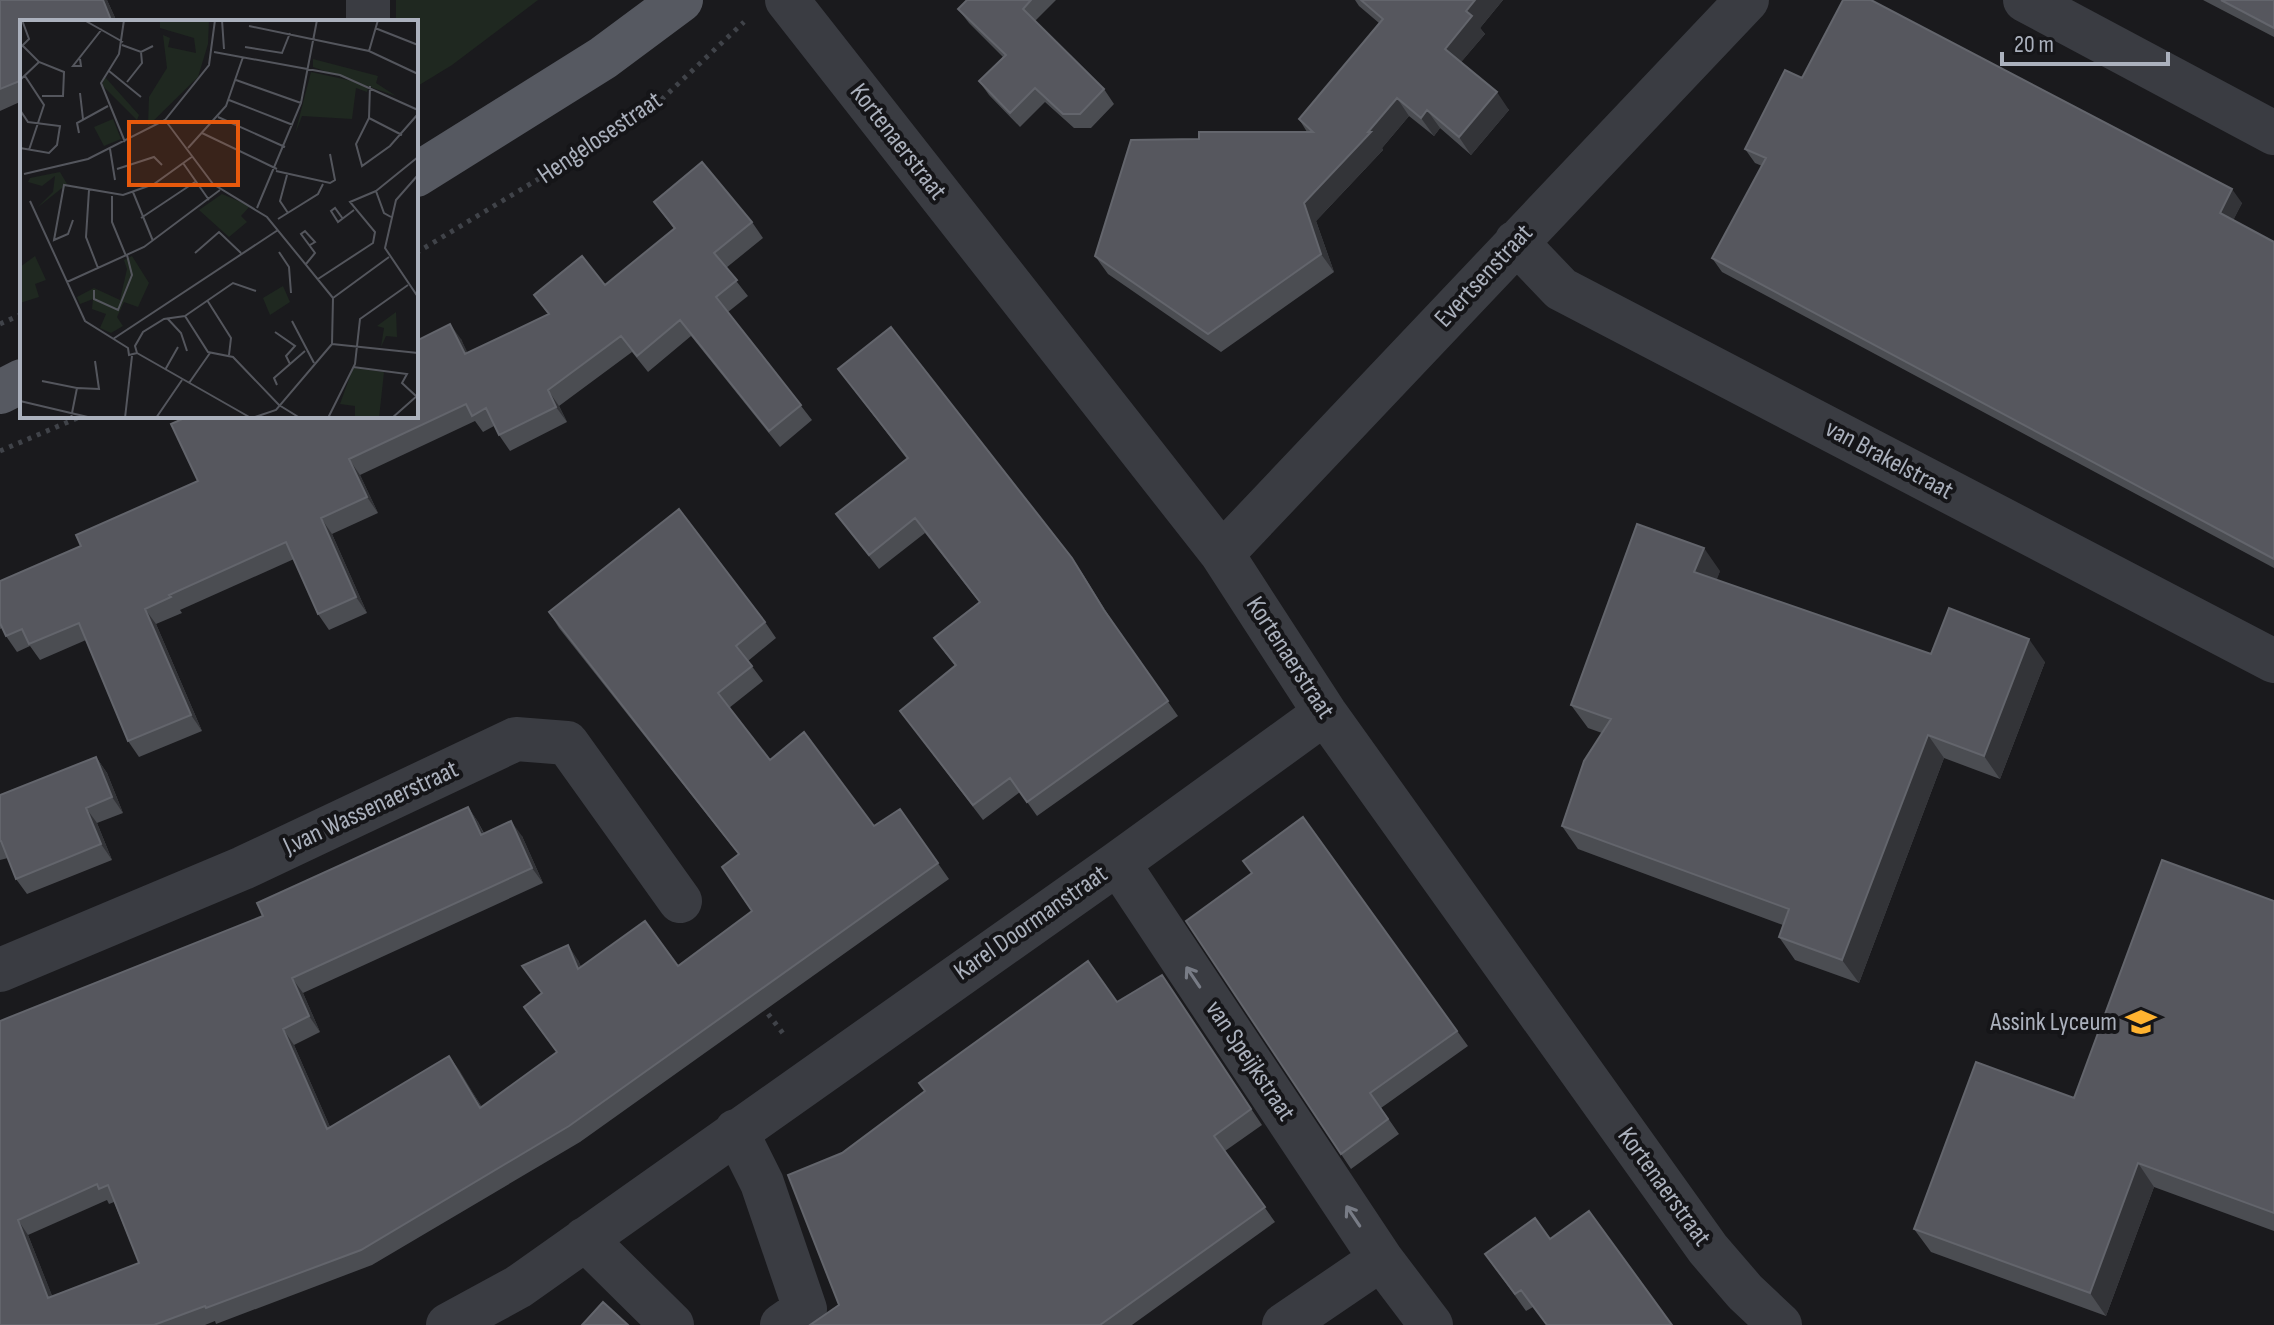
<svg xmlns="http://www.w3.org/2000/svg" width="2274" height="1325" font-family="'Sofia Sans Condensed',sans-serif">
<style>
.green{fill:#1f2820}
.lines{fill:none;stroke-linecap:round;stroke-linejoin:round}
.path{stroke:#404349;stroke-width:5;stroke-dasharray:4 6;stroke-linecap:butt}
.minor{stroke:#3a3c42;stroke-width:44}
.major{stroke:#565961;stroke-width:44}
.wall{fill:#4b4d52;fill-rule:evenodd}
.shaded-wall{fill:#333438}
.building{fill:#56575e;stroke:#63656c;stroke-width:2;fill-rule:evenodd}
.oneway{stroke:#787c86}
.labels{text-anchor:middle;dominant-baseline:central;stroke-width:8;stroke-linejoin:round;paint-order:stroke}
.street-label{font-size:26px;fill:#abb1bd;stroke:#151518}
.poi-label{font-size:26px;fill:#abb1bd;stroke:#151518;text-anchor:end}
.inset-road{fill:none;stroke:#54565d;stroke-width:2}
.view{fill:#e8590c;fill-opacity:0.15;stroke:#e8590c;stroke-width:4}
.inset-edge{fill:none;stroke:#abb1bd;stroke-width:4}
</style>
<rect width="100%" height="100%" fill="#1a1a1d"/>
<path class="green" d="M396,0h142l-86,65 -36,22v-65h-20z"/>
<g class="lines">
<path class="path" d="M416,253l230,-139 98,-92
M0,324l22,-10
M0,451l82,-35
M762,1006l23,30"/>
<path class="minor" d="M368,0v22
M787,0l435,554 103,159 383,536 37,43 35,33
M2025,0l249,133
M1516,242l45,47 713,372
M1222,554l525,-554
M1118,863l263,396 50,66
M0,970l243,-102 273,-129 51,4 113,158
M736,1131l26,52 43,126 -23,16
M585,1239l87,86
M448,1325l70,-38 600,-424 207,-150
M1284,1325l97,-66"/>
<path class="major" d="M416,175l187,-117 78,-58
M0,392l22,-11"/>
</g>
<path class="wall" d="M0,0h107l10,22h-95v79l-22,10z
M967,0h89l-21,21 69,68 10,15 -23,24h-17l-29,-26 -25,25 -31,-32 -10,-14 24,-24 -34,-34 -11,-14z
M1355,0h148l-23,28 5,6 -24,28 48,48 -38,45 -31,-27 -6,8 -25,-20 -27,32 1,2 -67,71 18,51 -113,80 -113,-78 -13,-18 104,-117 108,-7 -8,-13 80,-96 -20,-17z
M2203,0h71v37z
M1802,78l440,125 -9,17 41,22v326l-552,-296 -10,-14 50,-92 -7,-3 -10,-14z
M654,202l98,20 11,16 -37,30 22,28 -20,16 84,108 -32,27 -89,-111 -43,36 -16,-20 -73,54 8,16 -57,29 -11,-16 -5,-9 -11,6 -8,-11 -115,54 18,38 -46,21 35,79 -38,17 -11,-16 -24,-55 -114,51 2,3 -26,11 46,107 -63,26 -11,-16 -42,-101 -46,20 -10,-14 -13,6 -11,-16 -4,-8 -2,1v-48l416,-165 45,-77 6,14 81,-39 -14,-19 71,-10 69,-56z
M838,369l244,204 31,50 65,93 -141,100 -17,-24 -37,28 -83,-109 55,-45 -21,-28 45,-36 -54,-69 -46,36 -43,-55 71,-55z
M1720,571l-4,9 215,74 114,8 -45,117 -56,-21 -85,225 -64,-23 -16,-23 4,-12 -205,-76 -16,-23 40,-93 -14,-5 -17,-23z
M549,612l216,10 11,16 -28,23 15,20 -34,27 41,52 104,66 26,-17 49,70 -369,263 -208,123 -156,59 -1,-3 -10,4h-205v-304l263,-105 205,-109 10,15 6,11 38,3 21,47 -240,110 17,39 -26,13 36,82 119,-71 33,51 75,-54 -16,-59 37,-34 3,7 97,-1 74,-55 -13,-56 -180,-227zM107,1200l2,4 5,-2 25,61 -87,33 -24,-61z
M96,757l11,16 16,40 -26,10 15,37 -85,34 -11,-15 -8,-21 -8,2v-65z
M1303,817l165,229 -87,62 18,26 -48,35 -10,-15 -89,-281z
M2274,901v330l-120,-44 -48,129 -175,-64 -17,-23 160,-131z
M1172,990l90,135 -37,26 50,71 -143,103h-322l29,-20 3,-152 275,-151z
M1535,1218l-2,89 -7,4 -41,-57z"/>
<path class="shaded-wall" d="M103,0h4l10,22h-4l-2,-2z
M1475,0h28l-23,28 5,6 -28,33 -12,-18 21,-38z
M1497,92l12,18 -38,45 -12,-18z
M1397,98l12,18 -27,32 1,2 -67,71 18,51 -13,-18 -17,-51z
M1427,110l13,18 -6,8 -13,-18z
M2232,189l10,14 -12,24 -10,-14z
M450,324l11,15 15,31 -11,-16z
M548,390l11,16 8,16 -11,-15z
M349,459l11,16 18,38 -11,-16z
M321,518l11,16 35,79 -11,-16z
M1704,548l16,23 -9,25 -17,-24z
M1072,558l10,15 32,51 -10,-14z
M145,609l11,15 46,107 -11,-16z
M2029,639l16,23 -45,117 -16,-23z
M1928,735l16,23 -85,225 -17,-23z
M96,757l11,16 16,40 -11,-16z
M468,807l10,15 13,28 -10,-15z
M86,808l11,15 15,37 -11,-16z
M511,821l11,15 21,47 -11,-15z
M568,945l10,15 11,24 -11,-15z
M292,978l11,15 17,39 -11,-16z
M283,1029l11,16 44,100 -11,-16z
M449,1056l11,15 31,52 -11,-15z
M2138,1163l16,24 -48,129 -16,-23z
M18,1220l10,15 31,78 -11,-15z"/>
<path class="building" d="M0,0h103l8,20 -5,2h-84v58l-22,9z
M967,0h64l-8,9 81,80 -24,25h-17l-28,-26 -25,25 -31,-32 27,-26 -48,-46z
M1361,0h114l-9,11 6,5 -27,33 52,43 -38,45 -32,-27 -6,8 -24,-20 -29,34h3l-67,71 17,51 -113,80 -113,-78 36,-116 68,-1v-7h114l-14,-13 84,-100z
M1843,0h28l361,189 -12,24 54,29v317l-562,-301 54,-100 -21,-9 40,-79 17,8z
M2221,0h53v28z
M702,162l50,60 -38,31 23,27 -21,17 85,108 -32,26 -89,-111 -43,36 -16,-20 -73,54 8,17 -57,28 -13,-27 -14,8 -6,-12 -117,55 18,38 -46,21 35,79 -38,17 -32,-72 -117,53 2,2 -26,12 46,106 -63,26 -49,-118 -50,21 -7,-15 -16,7 -6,-13v-42l81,-35 -5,-11 122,-54 -27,-57 18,-8h227v-75l34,-17 15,30 84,-40 -15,-19 48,-39 23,29 70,-57 -21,-26z
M891,327l181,231 32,52 64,91 -141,101 -17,-24 -37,27 -73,-94 56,-46 -22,-27 46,-36 -65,-84 -46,37 -33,-41 72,-56 -70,-89z
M679,509l86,113 -29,24 16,20 -34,27 52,67 34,-28 70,94 26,-17 38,54 -369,263 -208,124 -155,58 -1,-2 -51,19h-154v-304l263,-105 -6,-13 211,-96 13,28 30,-14 21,47 -240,110 17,38 -26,13 44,100 122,-73 31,52 77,-56 -33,-45 18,-14 -20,-27 46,-21 10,24 67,-48 33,45 74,-55 -30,-44 17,-13 -190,-242zM97,1184l2,5 9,-4 31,78 -91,35 -30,-78z
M1637,524l67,24 -10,24 237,82 18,-46 80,31 -45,117 -56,-21 -86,225 -63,-23 10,-28 -227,-83 22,-65 27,-42 -40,-14z
M96,757l16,40 -26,11 15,36 -85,35 -15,-38h-1v-46z
M1303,817l154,214 -87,62 18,26 -47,35 -155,-233 66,-48 -9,-12z
M2162,860l112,41v312l-136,-50 -48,130 -176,-64 62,-167 98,36z
M1088,961l29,41 45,-27 89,134 -37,27 51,71 -165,118h-290l29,-20 -51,-130 54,-22 83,-62 -6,-8z
M1589,1211l83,114h-125l-26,-35 -6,4 -30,-40 50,-36 15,21z
M603,1302l25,23h-46z"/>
<defs><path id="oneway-shaft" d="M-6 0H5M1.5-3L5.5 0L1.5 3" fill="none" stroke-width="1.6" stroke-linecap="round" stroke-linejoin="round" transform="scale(2)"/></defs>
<g class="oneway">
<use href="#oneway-shaft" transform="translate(1193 977) rotate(-124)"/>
<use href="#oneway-shaft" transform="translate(1353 1216) rotate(-124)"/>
</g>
<defs>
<g id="school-bare" transform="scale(2.4)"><path d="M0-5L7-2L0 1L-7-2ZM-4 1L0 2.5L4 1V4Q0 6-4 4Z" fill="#ffb330" stroke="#151518" stroke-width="2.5" paint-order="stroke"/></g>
</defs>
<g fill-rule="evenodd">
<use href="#school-bare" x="2141" y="1022"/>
</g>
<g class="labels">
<g class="street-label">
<text transform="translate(600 138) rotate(-34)">Hengelosestraat</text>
<text transform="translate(898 142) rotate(52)">Kortenaerstraat</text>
<text transform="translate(1484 276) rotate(-47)">Evertsenstraat</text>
<text transform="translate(1889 460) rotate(28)">van Brakelstraat</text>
<text transform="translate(1290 658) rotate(57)">Kortenaerstraat</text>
<text transform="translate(371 808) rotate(-25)">J.van Wassenaerstraat</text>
<text transform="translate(1031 923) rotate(-35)">Karel Doormanstraat</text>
<text transform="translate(1250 1061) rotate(56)">van Speijkstraat</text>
<text transform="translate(1664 1187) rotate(54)">Kortenaerstraat</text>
</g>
<g class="poi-label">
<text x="2117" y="1022">Assink Lyceum</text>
</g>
</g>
<g transform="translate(20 20)">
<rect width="398" height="398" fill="#1a1a1d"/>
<path d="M140,0h49l-1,24 -10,33 -50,49 1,-29 18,-29 -4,-33 7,3 -2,9 28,6 -2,-15 -34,-10zM293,39l65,17 -2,7 20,13 -83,-29zM291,52l41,9 16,7 -1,4 -11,-4 -4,31 -50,-3 -7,18zM85,57l34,38 -2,5 -35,-35zM93,99l8,20 -17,7 -10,-19zM40,152l7,12 -30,24 16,-16 2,-16 -13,10 -14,-4 2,-4zM202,174l28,12 -9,10 6,6 -18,15 -30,-27zM15,236l11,24 -11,4 4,13 -19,6v-36zM112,236l17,27 -11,24 -14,-5 -7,15 6,9 -12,7 -11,-5 6,-14 -14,-5 1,-10 -13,5 -3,-7 17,-9 26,12 7,-31 -3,-9zM263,266l7,16 -20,13 -7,-17zM376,292l1,25 -11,-1 -5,11 3,-19 -7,-2zM333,348l31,4 -5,46h-24v-12l-15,-2z" fill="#1f2820"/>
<path class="inset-road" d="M64,0l39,22M104,0l-5,34 -18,29 24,59M202,0l2,29M229,6l120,25 49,23M355,8l43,17M102,25l19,7 12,-6M3,26l16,16 25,10 -1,24h-21M225,27l37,6 8,-20M0,28l9,-9 -7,-19M349,31l9,-31M194,32l126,23 78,35M60,39l1,7h-8l29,-37M89,51l32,26M5,56l19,29 -15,45M0,60l19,-18M216,60l65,23M107,62l15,-19 -1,-11M350,66l-1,32 -13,26 6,22 28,-20 28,-32M60,73l3,26M209,80l64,25M0,90l8,12 32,4 -3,19 -8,8 -29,-5M198,97l67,30M349,98l33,17M145,100l48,64 54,33 66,81M59,113l-2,-10 31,-17M182,113l75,36M168,128l38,-42 17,-49M90,129l5,31M163,143l26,37M97,149l37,-12 8,8M256,151l54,12 5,-3 -5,-26M4,154l64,-15 77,-39 44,-55 6,-45M267,155l-7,26 8,12M398,155l-22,25 -11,48 33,49M69,170l-3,47 12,31M113,172l20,49M92,176v26l14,34M10,181l55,120 43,27 1,7 8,-2 -2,-7 8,-14 21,-13 21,-3M237,188l44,-105 16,-83M371,197l-7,-4 -8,-22 42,-34M121,198l54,-36M258,199l40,-25 5,-10M323,199l-8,-11 -4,3 7,11 16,-12M53,200l-5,14 -14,6 10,-55 59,10 31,-11 39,-28M259,232l10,15 2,26M175,233l24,-21 22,21M286,244l9,-11 -14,-19 4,-3 10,11 -5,3M298,259l55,-36 2,-11 -25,-30 26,-11M47,262l77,-35 76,-57M74,270v9l24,11 14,-35 -5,-20M313,278l56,-41M187,280l24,38 -2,17M165,296l23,36 25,5 46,48 21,13M165,296l48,-33 23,8M147,298l14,15 6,18M272,301l22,42M255,312l20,14 -9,10 4,8M93,319l165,-109M312,324l86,9M117,333l114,65M333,347l54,7 -5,9 14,13M145,350l13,-23M22,361l35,7 -6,30M169,363l21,-30M257,365l-3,-7 31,-27M57,368l22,1 -4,-28M0,381l72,17M105,398l7,-62M136,398l26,-38M232,398l24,-8 56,-66 1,-46M308,398l27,-54 5,-45 48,-34M372,398l26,-23"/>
<path class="view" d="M109,102h109v63h-109z"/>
<rect width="398" height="398" class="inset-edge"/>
</g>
<path d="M2002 52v12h166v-12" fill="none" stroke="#abb1bd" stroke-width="4"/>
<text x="2014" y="52" font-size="24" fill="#abb1bd" stroke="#151518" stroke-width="6" paint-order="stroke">20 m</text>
</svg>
